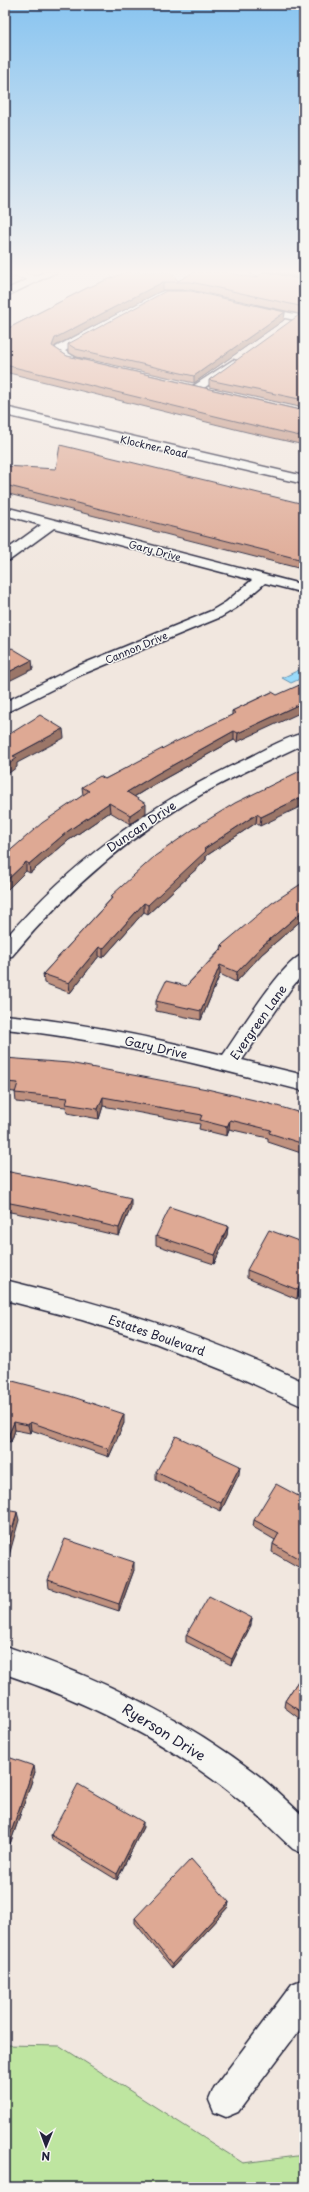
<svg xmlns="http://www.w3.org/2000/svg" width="309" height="2192" font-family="'Playpen Sans',sans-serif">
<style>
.green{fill:#bee5a0;stroke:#70846e}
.water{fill:#99dbfb;stroke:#6991ae}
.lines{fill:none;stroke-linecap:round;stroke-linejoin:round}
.lane-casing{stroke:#22223b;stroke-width:7}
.street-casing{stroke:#22223b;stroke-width:3}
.secondary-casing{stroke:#22223b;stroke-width:3}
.lane{stroke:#f6f6f2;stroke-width:5.5}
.street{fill:#f6f6f2;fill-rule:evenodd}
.secondary{fill:#f6f6f2;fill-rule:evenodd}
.wall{fill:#bf917f;stroke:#22223b}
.shaded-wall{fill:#9b7668;stroke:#22223b}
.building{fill:#dea994;stroke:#22223b}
.labels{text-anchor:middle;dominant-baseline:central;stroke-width:3;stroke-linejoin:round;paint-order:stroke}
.far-street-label{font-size:10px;fill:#22223b;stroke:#f6f6f2}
.street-label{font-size:12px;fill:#22223b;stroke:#f6f6f2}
.near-street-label{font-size:14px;fill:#22223b;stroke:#f6f6f2}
</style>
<rect width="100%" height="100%" fill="#f1e7df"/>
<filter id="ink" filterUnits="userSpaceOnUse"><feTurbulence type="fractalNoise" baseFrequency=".025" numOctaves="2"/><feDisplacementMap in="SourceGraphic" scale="8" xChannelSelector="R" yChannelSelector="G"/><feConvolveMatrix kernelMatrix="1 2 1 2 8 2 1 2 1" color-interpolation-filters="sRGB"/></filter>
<g filter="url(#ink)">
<path class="green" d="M5,2045l55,1 183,117 61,-8v32h-299z"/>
<path class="water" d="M301,669l3,2v6l-13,6 -9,-5z"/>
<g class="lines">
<g class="lane-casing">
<path id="lane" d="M9,272l27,7"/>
</g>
<g class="street-casing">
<path id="street" d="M250,272h17l37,8v6l-52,-12z
M164,291h21l5,3c-7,7 -21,2 -30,5l-95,52 11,7 11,3 2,2 -2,2c-10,3 -27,-4 -33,-12l2,-6 96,-52z
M257,306l47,10v6l-51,-11v-4z
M233,360l4,1 2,2 -2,2 -36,25h-8l-2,-2 2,-2z
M5,507l299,78v8l-39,-10 -29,25 -15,9 -138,57 -78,39v-11l68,-34 138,-57 15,-9 26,-22 -198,-52 -44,32 -5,1v-10l36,-26 -36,-10z
M304,733v11c-31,15 -63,29 -93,45 -78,43 -142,99 -199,167l-7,1v-18c67,-78 148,-137 241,-180 18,-9 38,-21 58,-26z
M304,954v19l-12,14 -50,73 62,15v16c-99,-25 -197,-52 -299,-62v-14c74,7 146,22 218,40 15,-21 60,-95 81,-101z
M5,1646c91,30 178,71 254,130 16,13 30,27 45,41v37l-11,-5c-19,-17 -36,-36 -56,-51 -69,-56 -148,-96 -232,-124z
M304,1979v45l-66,88 -12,5 -12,-5 -5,-12 5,-12 78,-104z"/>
</g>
<g class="secondary-casing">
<path id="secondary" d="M44,272h13l-52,25v-7z
M5,407l299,69v8l-299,-69z
M5,1280c103,25 203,56 299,102v25l-81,-37 -68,-27 -73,-23 -77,-20z"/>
</g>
<use href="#lane" class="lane"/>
<use href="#street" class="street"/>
<use href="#secondary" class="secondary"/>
</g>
<path class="wall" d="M274,272h30v6z
M256,278l48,2v35l-113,-25h-28l-108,56v2l12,8 237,55v34l-57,-13 -242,-60v-42l82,-42 91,-7z
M285,312l-1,8 -90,63 -117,-26 -9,-5v-8z
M304,316v92l-95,-21v-7z
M5,466l299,38v62l-2,3 -297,-76z
M272,692l-35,50 -3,-2 -79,44 -21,13 12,16 -16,11 -20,-12 -41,28 -39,33 -4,-2 -21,21v-37l78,-60 -1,-8 23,-8 127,-64v-4z
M304,769l-44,57 -4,-3 -50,33v4l-58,54 -4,-2 -41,46 -4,-2 -29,37 -26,-10 -1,-9 68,-75v-3z
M304,882v36l-42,36 -26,28 -16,-8 -19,46 -45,-9v-10l30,-15 35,-37 1,-4z
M5,1058l299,56v40l-36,-12v-4l-39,-9 -2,7 -28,-7 1,-5 -97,-18 -4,13 -32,-6 -1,-6 -50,-5 -1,-10 -10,-1z
M5,1171l126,36 -12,29 -67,-16 -47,-9z
M228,1226l-1,9 -13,29 -58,-19v-9z
M304,1243v55l-6,-2 -1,3 -50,-21v-8z
M5,1379l119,44 -15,34 -78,-27 -1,3 -15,-3 -4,12 -6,-1z
M156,1472l83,2 -18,37 -65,-31z
M304,1499v62l-4,7 -28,-16 1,-8 2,-4 -22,-13 1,-7z
M134,1570l-15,41 -70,-23 -1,-8z
M251,1625l-20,40 -45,-23v-7z
M304,1672v50l-20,-15 1,-6z
M5,1756l30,16 -25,72 -5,-2z
M143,1827l-26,53 -65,-40 -1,-5z
M229,1902l-1,5 -56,61 -37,-45v-5z"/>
<path class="shaded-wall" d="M163,282v8l-108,56 -2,8 -1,-8 3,-8z
M285,312l-1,8 -90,63v-7z
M304,559v7l-2,3 1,-9z
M32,660l1,9 -28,14v-9z
M304,702v9l-67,31 1,-9z
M63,729l1,9 -47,25v4l-12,9v-9l8,-11z
M234,731v9l-79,44 -28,17v-9l28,-17z
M304,796v9l-44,21 1,-9z
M109,803l1,9 -41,28 -39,33 -1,-9 39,-33z
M146,804v9l-16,11v-9z
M257,814l-1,9 -50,33v4l-58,54v-9l56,-56z
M26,862v9l-21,21v-10z
M144,903v9l-41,46v-9z
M304,910v8l-42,36 -26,28 1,-10 26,-27z
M99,947v9l-29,37 -1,-10z
M220,965v9l-19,46v-9z
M103,1097v9l-4,13 -1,-10z
M230,1120l-1,9 -2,7v-9z
M131,1198v9l-12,29v-8z
M228,1226l-1,9 -13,29 1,-9z
M299,1287l-1,9 -1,3 1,-9z
M124,1414v9l-15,34 -1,-8z
M14,1422l1,8 -4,12 -2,-8z
M30,1422l1,8 -1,3 -2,-8z
M240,1466l-1,8 -18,37v-8z
M17,1512l2,8 -14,50v-12z
M304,1556v5l-4,7 1,-8z
M134,1562v8l-15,41v-7z
M252,1618l-1,7 -20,40 1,-6z
M34,1766l1,6 -25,72 -1,-6z
M143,1822v5l-26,53v-6z
M229,1902l-1,5 -56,61v-4z"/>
<path class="building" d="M126,272h45l7,9 16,-9h31l31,6 8,-6h3l37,8v27l-113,-25h-28l-108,56 -3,8 15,10 237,55v26l-56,-13 -243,-59v-35l82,-42z
M166,291h25l94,21 -91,64 -118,-27 -8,-5z
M299,315l5,1v84l-95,-20z
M60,445l244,59v55l-1,1 -298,-75v-19l51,3z
M12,648l20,12 -27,14v-23z
M304,683v19l-66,31 -4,-2 -79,44 -28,17 19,12 -16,11 -21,-12 -41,28 -39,33 -3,-2 -21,20v-27l37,-32 47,-32 -7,-4 18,-11 5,3 66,-35 65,-31 -4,-2 40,-19 5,3z
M40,715l23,14 -50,27 4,2 -12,9v-30z
M304,769v27l-43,21 -4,-3 -53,35 2,2 -58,54 -4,-2 -41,46 -4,-2 -30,36 -26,-9 70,-77 -2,-1 44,-40 43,-30 37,-23z
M304,882v28l-41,35 -26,27 -17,-7 -19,46 -45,-10 10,-20 20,5 38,-39 -2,-2 50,-42z
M5,1058l64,5 138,26 60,14 37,11v30l-35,-11 2,-3 -41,-10 -3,7 -27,-7 2,-5 -99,-18 -5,12 -32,-5 2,-6 -53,-5 3,-10 -13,-1z
M5,1171l62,12 64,15 -12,30 -68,-17 -46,-9z
M170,1207l58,19 -13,29 -59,-19z
M269,1230l35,13v46l-5,-2 -1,3 -51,-20z
M5,1379l65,17 54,18 -16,35 -78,-27 -2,3 -14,-3 -5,12 -4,-1z
M176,1436l64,30 -19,37 -65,-31z
M276,1484l28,15v57l-3,4 -28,-16 6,-11 -25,-13z
M5,1510l12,2 -12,46z
M65,1539l69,23 -15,42 -71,-24z
M209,1596l43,22 -20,41 -46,-24z
M304,1672v42l-19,-13z
M5,1756l29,10 -25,72 -4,-1z
M78,1784l65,38 -26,52 -66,-39z
M191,1859l38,43 -57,62 -37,-46z"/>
</g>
<linearGradient id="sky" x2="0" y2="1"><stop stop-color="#88c4f0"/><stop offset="0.47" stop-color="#f9f4f1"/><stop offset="1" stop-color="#f9f4f1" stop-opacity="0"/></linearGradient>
<rect width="309" height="579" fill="url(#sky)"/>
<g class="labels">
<g class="far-street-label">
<text transform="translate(154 446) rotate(13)">Klockner Road</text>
<text transform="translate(155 550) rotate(15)">Gary Drive</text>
<text transform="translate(136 647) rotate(-23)">Cannon Drive</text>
</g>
<g class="street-label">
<text transform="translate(141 826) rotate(-34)">Duncan Drive</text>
<text transform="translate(258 1022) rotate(-55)">Evergreen Lane</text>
<text transform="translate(156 1047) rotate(13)">Gary Drive</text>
<text transform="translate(157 1335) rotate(19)">Estates Boulevard</text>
</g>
<g class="near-street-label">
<text transform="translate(164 1732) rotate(32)">Ryerson Drive</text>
</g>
</g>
<rect width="309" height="2192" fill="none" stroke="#f6f6f2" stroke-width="20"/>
<rect x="10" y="10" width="289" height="2172" fill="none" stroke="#22223b" stroke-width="1.5" filter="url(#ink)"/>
<g transform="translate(46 2146) rotate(181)" stroke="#f6f6f2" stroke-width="3" paint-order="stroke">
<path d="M0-3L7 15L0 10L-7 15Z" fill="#22223b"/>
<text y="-6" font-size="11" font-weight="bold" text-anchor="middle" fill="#22223b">N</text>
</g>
</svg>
